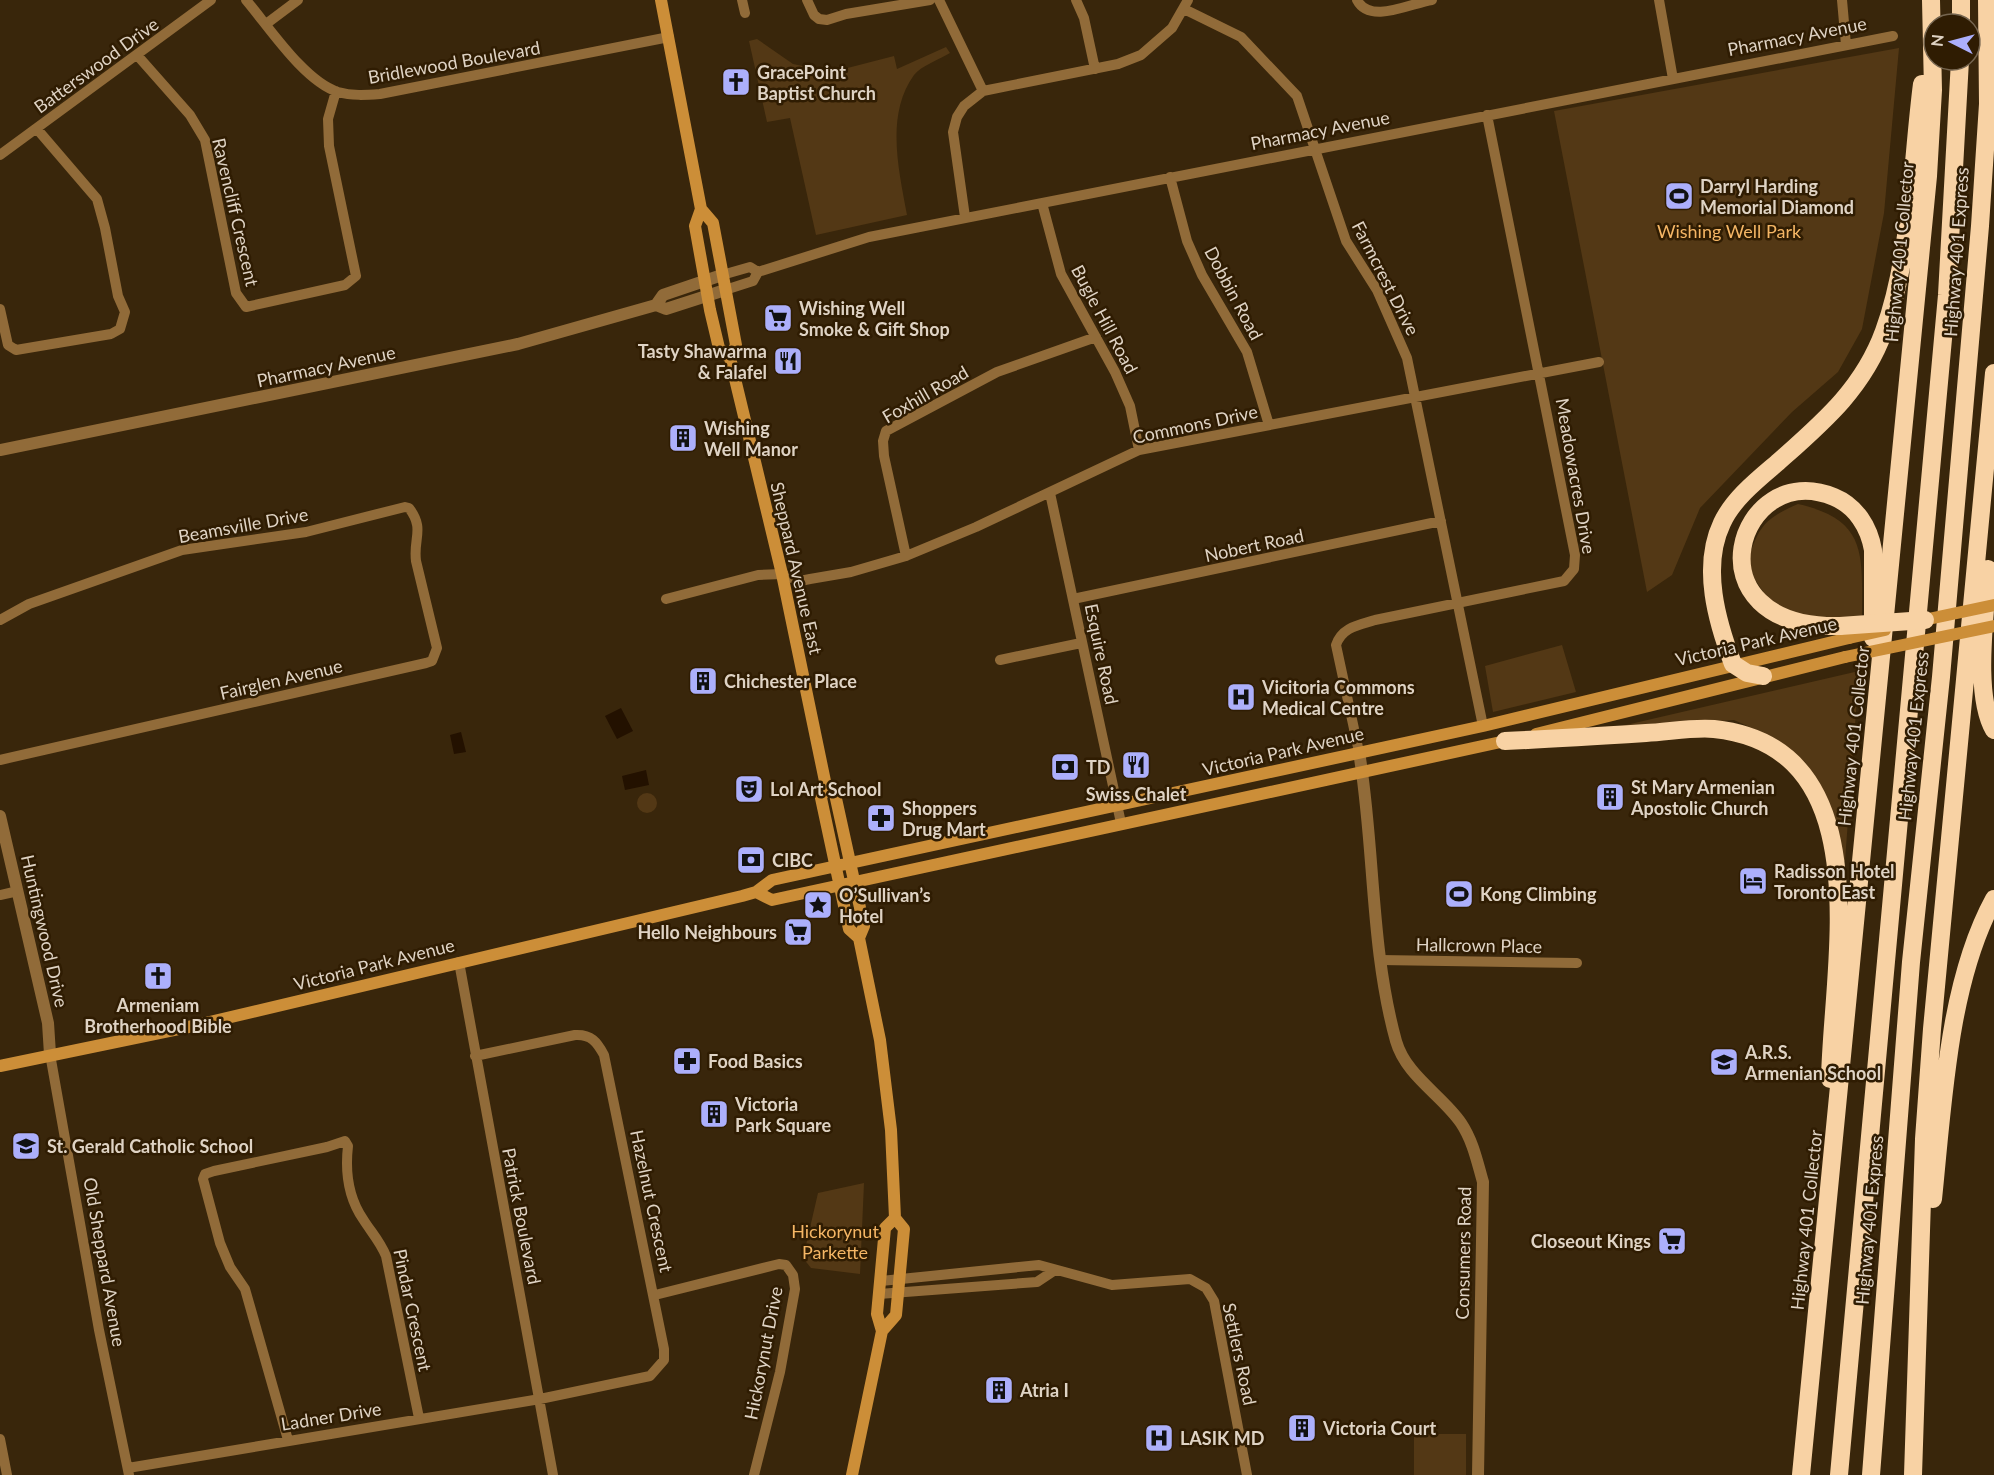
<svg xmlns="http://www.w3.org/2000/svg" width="1994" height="1475" font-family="Lato,sans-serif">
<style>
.green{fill:#533815}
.water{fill:#231100}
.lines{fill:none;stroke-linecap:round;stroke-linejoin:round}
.minor{stroke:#916b39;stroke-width:10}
.tertiary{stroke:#916b39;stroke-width:12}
.secondary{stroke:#cc8e38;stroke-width:12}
.motorway{stroke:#f8d2a4;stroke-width:18}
.secondary-bridge{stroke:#cc8e38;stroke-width:12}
.motorway-bridge{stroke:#f8d2a4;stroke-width:18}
.labels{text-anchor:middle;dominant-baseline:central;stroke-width:5;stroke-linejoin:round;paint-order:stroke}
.street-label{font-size:18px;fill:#dfd3c4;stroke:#2f1c02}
.poi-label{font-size:18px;font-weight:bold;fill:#dfd3c4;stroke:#2f1c02;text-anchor:start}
.park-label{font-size:18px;fill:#f5b665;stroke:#2f1c02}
</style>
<rect width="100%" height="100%" fill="#39260b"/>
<path class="green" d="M757,39l36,25 39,8 62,-16 3,13 49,-22 4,6c-10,6 -29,13 -36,22 -29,40 -15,96 -7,140l-91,20 -26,-117 -23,4 -18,-81z
M1899,48l-15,165 -22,116 -24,43 -46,40 -92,96 -28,67 -25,17 -93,-481z
M1798,504c70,16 64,51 64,112l-51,6 -35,-11 -30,-45c12,-37 15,-46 52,-62z
M1562,645l14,47 -83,20 -8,-46z
M1859,671l-14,190 -6,3 -11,-59 -23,-43 -42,-29 -29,-13 -121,8z
M637 803a10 10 0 1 1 20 0a10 10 0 1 1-20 0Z
M864,1183l-4,91 -49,-6 -8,-10 15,-65z
M1414,1434h52v41h-52z"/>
<path class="water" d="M621,708l12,23 -16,8 -12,-23z
M461,732l5,20 -12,2 -4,-19z
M646,770l3,15 -24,5 -3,-14z"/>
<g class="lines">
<path class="minor" d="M246,0c23,27 58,81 92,92 14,4 28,3 42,2l289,-57
M742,0l3,13
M807,0l7,15 5,4 8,1 19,-6 84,-14
M939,0l44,91
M1076,0l8,18 11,51
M1357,0c13,25 54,3 75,0
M1659,0l14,79
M1842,0l4,45
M1184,9l57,28 56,59 49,145 31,49 30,68 76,368
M266,24l32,-24
M137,55l53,60 15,25 31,153 10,14 99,-22 11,-9 -27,-130 -1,-27 8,-28
M0,155l211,-155
M1170,177l17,64 15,34 45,77 22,73
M1042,203l19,71 54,98 15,34 9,44
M965,217l-12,-85 4,-15 7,-11 19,-15 135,-27 23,-9 31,-27 16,-28
M722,275l28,-8 8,5
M725,290l28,-9 5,-9 111,-35 1024,-201
M0,309l8,36 8,5 95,-16 9,-5 5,-17 -7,-16 -13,-68 -8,-29 -60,-70
M1050,493l71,330
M906,556l-22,-100 -1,-15 3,-10 111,-59 99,-35
M666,599l92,-24 24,-1 18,7 10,-2 41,-7 55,-16 70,-29 163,-77 460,-88
M1073,599l368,-78
M0,620l29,-16 153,-54 124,-18 99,-25 4,1c16,21 4,30 7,53l21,87 -5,13 -6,2 -426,97
M1000,660l81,-17
M1359,752l-23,-107c6,-18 23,-20 39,-25l189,-39 10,-12 1,-14 -88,-440
M0,895l18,-4
M1380,960l197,3
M459,962l94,513
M50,1054l49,276 30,145
M881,1281l158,-16 73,20 78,-6 16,9 8,13 33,174
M879,1294l158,-12 18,-12
M655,1295l124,-31 7,1 7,10 2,14 -15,83 -26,103
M0,1439l7,36
M288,1440l-43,-151 -15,-22 -10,-24 -17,-64 2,-5 9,-3 113,-24 18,-6 3,5c-3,26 0,51 15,73 8,13 17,22 23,37l33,162
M128,1468l412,-69 110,-23 14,-16v-11l-60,-294c-7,-13 -13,-21 -29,-20l-100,21"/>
<path class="tertiary" d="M656,305l7,-10 59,-20
M0,450l518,-106 138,-39 10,4 59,-19
M1359,752c16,96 11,195 37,289 10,35 46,54 65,82 12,18 16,38 22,59l-5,293
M0,816l48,207 2,31"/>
<path class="secondary" d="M661,0l40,209 12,14 23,122 -6,13
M701,209l-6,17 15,84 9,38 11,10 52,216 44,212 -5,12 28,131 10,9 21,102 11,90 4,88 9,11 -8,86 -14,16
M1536,734l309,-77
M826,786l9,8 29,132 -5,12
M756,892l16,8 738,-160
M0,1066l193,-40 549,-130 14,-4 16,-12 711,-154 366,-88
M852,1475l30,-144 -5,-17 8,-86 10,-10"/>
<path class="motorway" d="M1961,24v-24
M1988,569c-2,43 -15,125 6,161
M1840,626c-156,3 -102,-169 -6,-129 22,9 35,30 39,53v88
M1763,676l-16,-3 -14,-9c-16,-42 -32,-97 -11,-141 11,-24 35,-43 55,-60 45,-40 86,-74 107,-132 27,-73 28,-170 38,-247
M1505,741c47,-2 94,-5 141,-8 22,-1 47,-6 68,-4 169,18 118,235 116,350
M1933,1199c10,-95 15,-216 61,-300
M1801,1475l127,-1299 5,-86 -2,-90
M1839,1475l108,-1180 13,-235
M1871,1475l40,-513 30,-285 39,-451 8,-122 -1,-104
M1913,1475l11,-336 8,-110 62,-656"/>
<path class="secondary-bridge" d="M1919,621l75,-16
M1849,638l36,-8
M1845,657l149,-31"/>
<path class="motorway-bridge" d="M1840,626l85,-6"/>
</g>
<defs>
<g id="church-square" transform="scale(1.5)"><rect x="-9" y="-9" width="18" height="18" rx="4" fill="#acaffb" stroke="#2f1c02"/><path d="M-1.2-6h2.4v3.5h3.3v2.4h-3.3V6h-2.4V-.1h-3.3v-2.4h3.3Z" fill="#111"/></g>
<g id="stadium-square" transform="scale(1.5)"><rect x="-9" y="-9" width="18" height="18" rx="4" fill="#acaffb" stroke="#2f1c02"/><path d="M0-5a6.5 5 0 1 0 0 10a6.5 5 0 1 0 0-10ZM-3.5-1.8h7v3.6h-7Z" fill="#111"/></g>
<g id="supermarket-square" transform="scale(1.5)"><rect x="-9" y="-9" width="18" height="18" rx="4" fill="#acaffb" stroke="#2f1c02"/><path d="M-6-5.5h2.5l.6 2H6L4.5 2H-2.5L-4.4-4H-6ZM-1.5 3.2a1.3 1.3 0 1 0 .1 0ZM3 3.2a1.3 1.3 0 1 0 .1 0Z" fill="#111"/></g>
<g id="restaurant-square" transform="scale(1.5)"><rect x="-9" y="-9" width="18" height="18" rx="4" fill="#acaffb" stroke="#2f1c02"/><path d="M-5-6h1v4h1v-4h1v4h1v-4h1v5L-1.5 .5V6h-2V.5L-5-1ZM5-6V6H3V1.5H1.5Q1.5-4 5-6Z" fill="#111"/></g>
<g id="building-square" transform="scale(1.5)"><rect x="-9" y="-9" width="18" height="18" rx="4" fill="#acaffb" stroke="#2f1c02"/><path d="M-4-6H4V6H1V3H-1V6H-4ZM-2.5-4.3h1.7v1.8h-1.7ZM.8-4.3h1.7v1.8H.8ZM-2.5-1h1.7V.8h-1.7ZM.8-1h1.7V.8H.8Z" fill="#111"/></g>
<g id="hospital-square" transform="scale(1.5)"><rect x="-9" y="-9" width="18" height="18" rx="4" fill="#acaffb" stroke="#2f1c02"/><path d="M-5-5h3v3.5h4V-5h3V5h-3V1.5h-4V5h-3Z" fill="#111"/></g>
<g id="bank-square" transform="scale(1.5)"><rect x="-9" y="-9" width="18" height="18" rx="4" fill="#acaffb" stroke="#2f1c02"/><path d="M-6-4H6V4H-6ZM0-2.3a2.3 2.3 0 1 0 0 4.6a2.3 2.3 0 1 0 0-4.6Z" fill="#111"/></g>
<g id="theatre-square" transform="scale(1.5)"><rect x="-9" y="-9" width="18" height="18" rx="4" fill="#acaffb" stroke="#2f1c02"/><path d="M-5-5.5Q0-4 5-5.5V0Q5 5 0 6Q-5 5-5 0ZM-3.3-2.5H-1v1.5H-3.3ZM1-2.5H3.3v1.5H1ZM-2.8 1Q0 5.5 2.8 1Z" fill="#111"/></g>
<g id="pharmacy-square" transform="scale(1.5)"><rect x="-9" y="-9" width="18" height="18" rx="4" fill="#acaffb" stroke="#2f1c02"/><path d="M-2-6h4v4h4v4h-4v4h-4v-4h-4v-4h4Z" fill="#111"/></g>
<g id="hotel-square" transform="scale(1.5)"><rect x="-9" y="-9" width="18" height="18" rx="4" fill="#acaffb" stroke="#2f1c02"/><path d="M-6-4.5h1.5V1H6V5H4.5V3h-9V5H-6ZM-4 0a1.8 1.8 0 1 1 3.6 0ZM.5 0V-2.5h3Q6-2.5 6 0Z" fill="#111"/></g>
<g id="sight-square" transform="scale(1.5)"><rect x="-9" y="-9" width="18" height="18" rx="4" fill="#acaffb" stroke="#2f1c02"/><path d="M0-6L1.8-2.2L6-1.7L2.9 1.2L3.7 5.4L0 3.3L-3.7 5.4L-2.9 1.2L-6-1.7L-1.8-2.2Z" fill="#111"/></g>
<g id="school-square" transform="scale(1.5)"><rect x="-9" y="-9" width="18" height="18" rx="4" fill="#acaffb" stroke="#2f1c02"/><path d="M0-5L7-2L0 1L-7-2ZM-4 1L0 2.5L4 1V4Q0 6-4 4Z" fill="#111"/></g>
</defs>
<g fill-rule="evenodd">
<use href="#church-square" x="736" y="82"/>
<use href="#stadium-square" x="1679" y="196"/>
<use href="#supermarket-square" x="778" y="318"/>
<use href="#restaurant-square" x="788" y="361"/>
<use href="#building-square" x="683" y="438"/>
<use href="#building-square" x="703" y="681"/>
<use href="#hospital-square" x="1241" y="697"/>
<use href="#restaurant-square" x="1136" y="765"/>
<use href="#bank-square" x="1065" y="767"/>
<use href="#theatre-square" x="749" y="789"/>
<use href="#building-square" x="1610" y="797"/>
<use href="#pharmacy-square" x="881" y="818"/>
<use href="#bank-square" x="751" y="860"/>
<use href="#hotel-square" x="1753" y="881"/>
<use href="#stadium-square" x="1459" y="894"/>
<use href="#sight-square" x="818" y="905"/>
<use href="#supermarket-square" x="798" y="932"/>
<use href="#church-square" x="158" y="976"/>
<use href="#pharmacy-square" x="687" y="1061"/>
<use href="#school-square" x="1724" y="1062"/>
<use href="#building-square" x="714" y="1114"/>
<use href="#school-square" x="26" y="1146"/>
<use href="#supermarket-square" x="1672" y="1241"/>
<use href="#building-square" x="999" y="1390"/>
<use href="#building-square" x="1302" y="1428"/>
<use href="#hospital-square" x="1159" y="1438"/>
</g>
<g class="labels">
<g class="street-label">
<text transform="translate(1797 36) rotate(-11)">Pharmacy Avenue</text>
<text transform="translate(454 62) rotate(-10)">Bridlewood Boulevard</text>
<text transform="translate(96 65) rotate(-36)">Batterswood Drive</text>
<text transform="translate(1320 130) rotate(-11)">Pharmacy Avenue</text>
<text transform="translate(236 212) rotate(77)">Ravencliff Crescent</text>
<text transform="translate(1899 252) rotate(-85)">Highway 401 Collector</text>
<text transform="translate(1956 252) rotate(-86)">Highway 401 Express</text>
<text transform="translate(1386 278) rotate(63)">Farmcrest Drive</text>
<text transform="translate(1234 293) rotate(62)">Dobbin Road</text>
<text transform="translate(1105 319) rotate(62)">Bugle Hill Road</text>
<text transform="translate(326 366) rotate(-12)">Pharmacy Avenue</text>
<text transform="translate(925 394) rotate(-30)">Foxhill Road</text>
<text transform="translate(1195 424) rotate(-12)">Commons Drive</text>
<text transform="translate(1576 476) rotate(80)">Meadowacres Drive</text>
<text transform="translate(243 525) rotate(-10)">Beamsville Drive</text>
<text transform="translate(1254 545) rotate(-12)">Nobert Road</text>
<text transform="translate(797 568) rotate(77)">Sheppard Avenue East</text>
<text transform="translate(1756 641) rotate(-13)">Victoria Park Avenue</text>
<text transform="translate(1102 654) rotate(78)">Esquire Road</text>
<text transform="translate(281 679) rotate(-13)">Fairglen Avenue</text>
<text transform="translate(1853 736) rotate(-84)">Highway 401 Collector</text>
<text transform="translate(1913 736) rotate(-84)">Highway 401 Express</text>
<text transform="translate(1283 751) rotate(-13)">Victoria Park Avenue</text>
<text transform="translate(45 931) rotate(77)">Huntingwood Drive</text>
<text transform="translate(1479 945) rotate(1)">Hallcrown Place</text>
<text transform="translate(374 964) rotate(-14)">Victoria Park Avenue</text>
<text transform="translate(652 1201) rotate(78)">Hazelnut Crescent</text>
<text transform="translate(522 1216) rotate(79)">Patrick Boulevard</text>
<text transform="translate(1806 1220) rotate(-84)">Highway 401 Collector</text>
<text transform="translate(1869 1220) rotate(-85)">Highway 401 Express</text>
<text transform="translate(1463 1253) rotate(-89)">Consumers Road</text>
<text transform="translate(105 1262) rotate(80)">Old Sheppard Avenue</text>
<text transform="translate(413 1310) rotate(78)">Pindar Crescent</text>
<text transform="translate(763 1353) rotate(-79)">Hickorynut Drive</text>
<text transform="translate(1240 1354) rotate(78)">Settlers Road</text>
<text transform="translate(331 1416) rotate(-9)">Ladner Drive</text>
</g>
<g class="poi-label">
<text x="757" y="72">GracePoint<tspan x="757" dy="21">Baptist Church</tspan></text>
<text x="1700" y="186">Darryl Harding<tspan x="1700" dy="21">Memorial Diamond</tspan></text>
<text x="799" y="308">Wishing Well<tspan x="799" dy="21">Smoke &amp; Gift Shop</tspan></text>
<text x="767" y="351" text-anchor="end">Tasty Shawarma<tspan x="767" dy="21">&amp; Falafel</tspan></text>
<text x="704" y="428">Wishing<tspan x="704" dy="21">Well Manor</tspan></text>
<text x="724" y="681">Chichester Place</text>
<text x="1262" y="687">Vicitoria Commons<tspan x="1262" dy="21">Medical Centre</tspan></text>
<text x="1086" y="767">TD</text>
<text x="1631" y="787">St Mary Armenian<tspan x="1631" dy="21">Apostolic Church</tspan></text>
<text x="770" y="789">Lol Art School</text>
<text x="1136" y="794" text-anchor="middle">Swiss Chalet</text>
<text x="902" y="808">Shoppers<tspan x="902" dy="21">Drug Mart</tspan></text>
<text x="772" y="860">CIBC</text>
<text x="1774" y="871">Radisson Hotel<tspan x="1774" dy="21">Toronto East</tspan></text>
<text x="1480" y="894">Kong Climbing</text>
<text x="839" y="895">O’Sullivan’s<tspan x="839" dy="21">Hotel</tspan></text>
<text x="777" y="932" text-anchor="end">Hello Neighbours</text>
<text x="158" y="1005" text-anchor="middle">Armeniam<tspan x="158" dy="21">Brotherhood Bible</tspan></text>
<text x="1745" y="1052">A.R.S.<tspan x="1745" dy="21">Armenian School</tspan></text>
<text x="708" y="1061">Food Basics</text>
<text x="735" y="1104">Victoria<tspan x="735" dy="21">Park Square</tspan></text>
<text x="47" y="1146">St. Gerald Catholic School</text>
<text x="1651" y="1241" text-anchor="end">Closeout Kings</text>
<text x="1020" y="1390">Atria I</text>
<text x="1323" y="1428">Victoria Court</text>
<text x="1180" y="1438">LASIK MD</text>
</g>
<g class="park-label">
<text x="1729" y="231">Wishing Well Park</text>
<text x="835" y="1231">Hickorynut<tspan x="835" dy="21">Parkette</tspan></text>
</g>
</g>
<g transform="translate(1952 42) rotate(276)"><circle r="28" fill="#2f1c02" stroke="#756550" stroke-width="1.5"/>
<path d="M0-4.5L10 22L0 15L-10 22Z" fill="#acaffb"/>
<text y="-9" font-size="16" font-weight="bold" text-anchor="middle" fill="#dfd3c4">N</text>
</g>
</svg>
